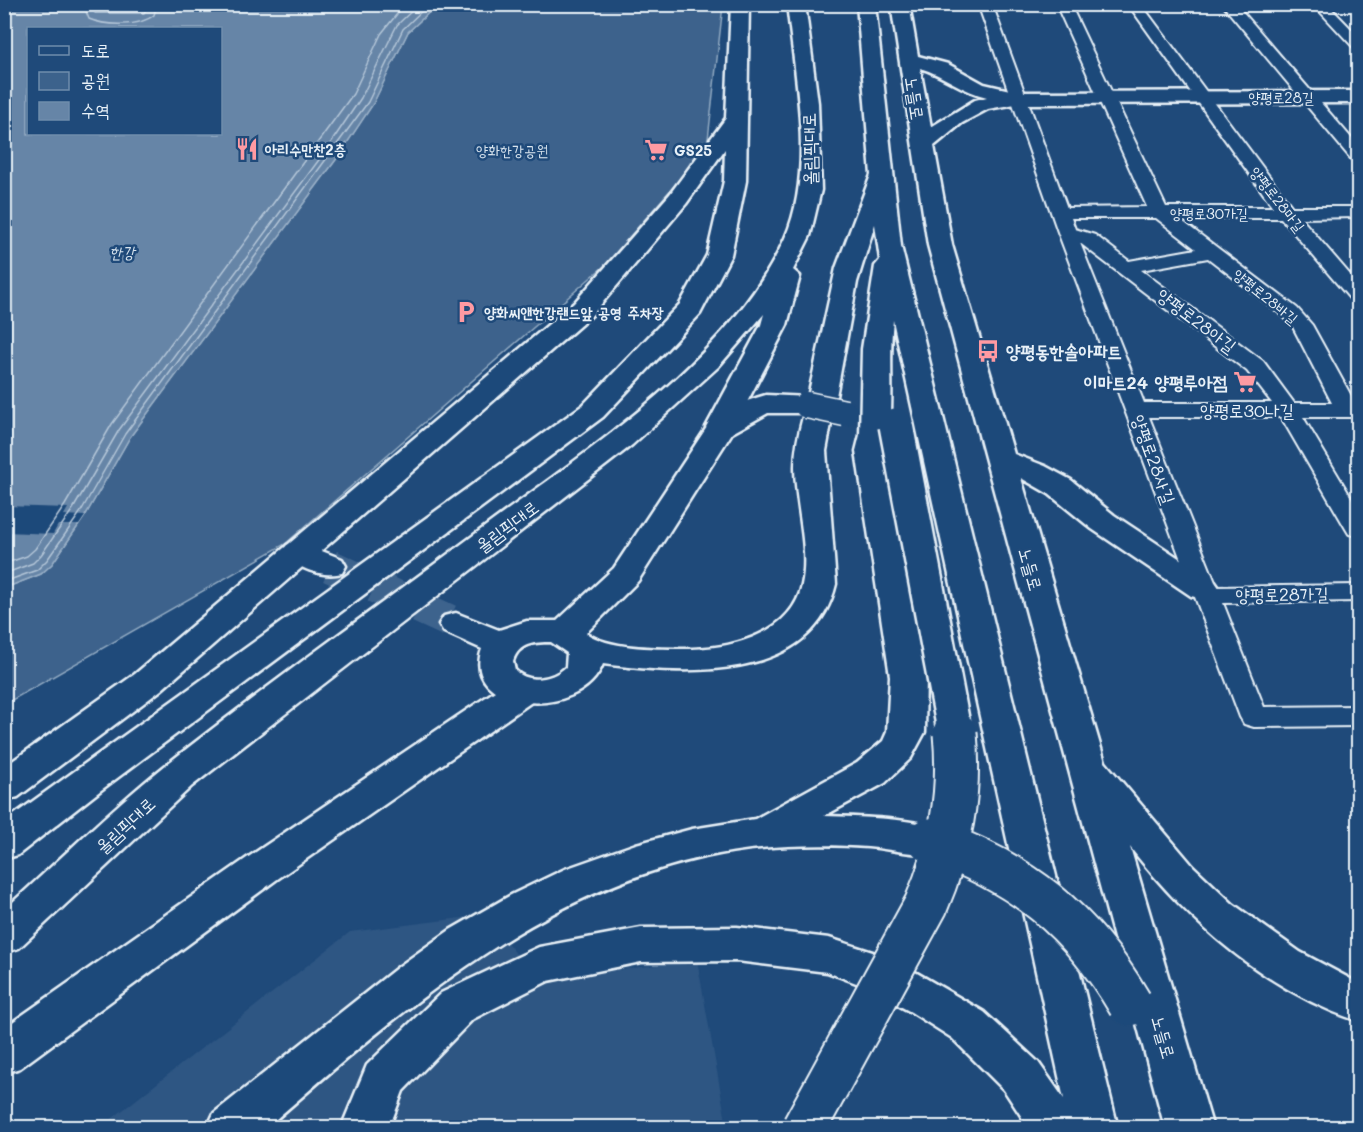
<svg xmlns="http://www.w3.org/2000/svg" width="1363" height="1132" font-family="Mali,'Poor Story',sans-serif">
<style>
.built{fill:#2e5683}
.green{fill:#3c628c;stroke:#92aac2;stroke-width:1.5}
.water{fill:#6685a7;stroke:#9ab0c7;stroke-width:1.5;fill-rule:evenodd}
.pier{fill:#1f4a7a}
.lines{fill:none;stroke-linecap:round;stroke-linejoin:round}
.shore{stroke:#b4c6d8;stroke-width:1.5}
.primary-tunnel{stroke:#3d638d;stroke-width:33;stroke-dasharray:33 16;stroke-linecap:butt}
.street-casing{stroke:#e8f1f8;stroke-width:4}
.secondary-casing{stroke:#e8f1f8;stroke-width:5}
.primary-casing{stroke:#e8f1f8;stroke-width:5}
.highway-casing{stroke:#e8f1f8;stroke-width:5}
.street{fill:#1f4a7a;fill-rule:evenodd}
.secondary{fill:#1f4a7a;fill-rule:evenodd}
.primary{fill:#1f4a7a;fill-rule:evenodd}
.highway{fill:#1f4a7a;fill-rule:evenodd}
.primary-bridge-far2-casing{stroke:#e8f1f8;stroke-width:29;stroke-linecap:butt}
.primary-bridge-far1-casing{stroke:#e8f1f8;stroke-width:38;stroke-linecap:butt}
.primary-bridge-casing{stroke:#e8f1f8;stroke-width:47;stroke-linecap:butt}
.primary-bridge-far2{stroke:#1f4a7a;stroke-width:26}
.primary-bridge-far1{stroke:#1f4a7a;stroke-width:33}
.primary-bridge{stroke:#1f4a7a;stroke-width:43}
.labels{text-anchor:middle;dominant-baseline:central;stroke-width:5;stroke-linejoin:round;paint-order:stroke}
.far-street-label{font-size:15px;fill:#e8f1f8;stroke:#1f4a7a}
.far-poi-label{font-size:15px;font-weight:bold;fill:#e8f1f8;stroke:#1f4a7a;text-anchor:start}
.far-park-label{font-size:15px;fill:#d7e3ed;stroke:#1f4a7a}
.far-water-label{font-size:16px;font-style:italic;fill:#d4e1ec;stroke:#1f4a7a}
.street-label{font-size:18px;fill:#e8f1f8;stroke:#1f4a7a}
.poi-label{font-size:18px;font-weight:bold;fill:#e8f1f8;stroke:#1f4a7a;text-anchor:start}
</style>
<rect width="100%" height="100%" fill="#1f4a7a"/>
<filter id="ink" filterUnits="userSpaceOnUse"><feTurbulence type="fractalNoise" baseFrequency=".0167" numOctaves="2"/><feDisplacementMap in="SourceGraphic" scale="12" xChannelSelector="R" yChannelSelector="G"/><feConvolveMatrix kernelMatrix="1 2 1 2 8 2 1 2 1" color-interpolation-filters="sRGB"/></filter>
<g filter="url(#ink)">
<path class="built" d="M485,915l52,65 160,-20 30,167 -627,1 250,-196z"/>
<path class="green" d="M437,5h286l-16,143 -103,118 -319,278 -280,160v-116l36,-14 11,-10 33,-48 45,-79 205,-276 38,-57 35,-72z"/>
<path class="water" d="M80,4l34,5 53,-5 270,1 -29,27 -35,72 -38,57 -205,276 -45,79 -33,48 -11,10 -36,14v-583zM28,28h192v106h-192z"/>
<path class="pier" d="M5,506l63,2 -4,7 21,1 -6,9h-21l-5,9 -48,-2z"/>
<g class="lines">
<path class="shore" d="M83,4l6,15c16,7 51,8 65,-4l3,-11
M90,4l5,9h49l5,-9
M4,564l23,-8 8,-7 30,-44 47,-81 241,-330 28,-60 24,-30
M4,574l29,-11 8,-8 32,-46 46,-79 205,-277 37,-55 36,-73 22,-21
M4,582l33,-12 10,-10 33,-47 45,-79 243,-332 35,-73 26,-25"/>
<path class="primary-tunnel" d="M330,566l126,58"/>
<g class="street-casing">
<path id="street" d="M978,4h14l75,204 80,-1 -91,-203h14l96,203h107l-145,-203h13l151,203h66v10l-57,1 57,66v18l-7,-2 -70,-82h-103l119,90 15,17 43,78h3v14h-55l55,92v27l-9,-2 -3,-5 -65,-112h-132l68,170 141,-2v16l-135,2 41,104 94,-1v20l-104,1 -10,-3 -4,-7 -182,-485zM1071,218h85l40,31 -67,12 -34,-26 -20,-6zM1080,243l167,128 25,32h-128zM1208,258l75,58 10,11 39,76h-38l-31,-42 -122,-91z
M1222,4h14l122,142v15l-6,-1z
M1313,4h14l31,32v12l-5,-1z"/>
</g>
<g class="secondary-casing">
<path id="secondary" d="M1358,91v12l-338,1 -7,-2 -3,-4 3,-4 7,-2z"/>
</g>
<g class="primary-casing">
<path id="primary" d="M857,4h18l26,242 217,882h-89l-25,-38 -52,-52 -41,-26 -52,-28 -32,-12 -90,-11 -96,1 -93,19 -75,38 -70,72 -14,37h-48l26,-63 74,-72 98,-46 102,-19 96,-1 92,11 62,20 93,54 54,50 26,37 -171,-779c-5,43 3,89 -7,131l40,225 -1,56 -14,26 -26,25 -61,33c40,1 82,2 120,13l6,11 -6,11c-25,7 -50,-2 -76,-4 -39,-3 -79,-2 -118,2 -194,25 -342,155 -484,279h-59l7,-15 184,-146 52,-37 61,-35 54,-26 71,-25 56,-15 63,-10 102,-56 26,-22 4,-9 3,-56 -34,-225 4,-16 2,-86 13,-83 5,-6 -5,-36 -18,58 -31,169 10,133c-24,101 -155,90 -233,80 -24,60 -143,46 -121,-15l-38,-17 -5,-8 5,-8 12,-3 43,17 28,-9h30l57,-53 97,-147 27,-17 18,-6 10,-3 42,2 28,-129 35,-93zM768,413h36c-5,18 -9,36 -9,54 0,38 15,81 7,118 -10,48 -68,63 -110,64 -30,0 -82,1 -106,-16l52,-52 94,-148zM551,642l16,11 -1,14c-14,13 -38,17 -51,3l-2,-9c6,-18 21,-19 38,-19z
M891,4h18l9,52 30,8 36,20 43,10 3,4 -3,4 -39,7 -26,14 -28,23 18,99 62,209 31,12 26,14 43,35 101,67 5,7 -5,7 -12,3 -12,-3 -99,-67 -43,-35 -28,-16 84,284 88,104 40,38 67,48 58,31v38c-92,-31 -169,-98 -228,-174l83,281h-48l-237,-883zM920,68c24,7 43,24 67,29l-12,3 -44,27z
M299,542l43,17 4,7 -4,7c-19,5 -48,-5 -59,-21l4,-7z"/>
</g>
<g class="highway-casing">
<path id="highway" d="M731,4h18l-3,177 -15,74 -31,59 -97,103 -502,373 -83,65 -14,4v-37l579,-417 97,-101 27,-49 17,-74 1,-32 -39,55 -94,111 -431,375 -143,107 -14,4v-34l131,-93 439,-371 96,-109 56,-76z
M787,4h18l13,99 3,87 -11,46 -17,34 7,6 -13,49 -56,108 -10,3 -10,-3 -5,-6 55,-102 3,-11 -46,53 -86,78 -440,341 -173,162 -15,5v-43c54,-48 106,-101 162,-145 107,-85 219,-163 328,-245 100,-74 239,-165 291,-282 30,-68 10,-162 2,-234z
M523,678l13,3 5,9 -5,9 -260,181 -256,188 -16,5v-45l243,-170 263,-177z"/>
</g>
<use href="#street" class="street"/>
<use href="#secondary" class="secondary"/>
<use href="#primary" class="primary"/>
<use href="#highway" class="highway"/>
<g class="primary-bridge-far2-casing">
<path id="primary-bridge-far2" d="M807,405l38,8
M896,424v2"/>
</g>
<g class="primary-bridge-far1-casing">
<path id="primary-bridge-far1" d="M896,425l59,310"/>
</g>
<g class="primary-bridge-casing">
<path id="primary-bridge" d="M930,840c92,33 150,79 200,164
M804,1128l122,-223c24,-56 35,-110 29,-172"/>
</g>
<use href="#primary-bridge-far2" class="primary-bridge-far2"/>
<use href="#primary-bridge-far1" class="primary-bridge-far1"/>
<use href="#primary-bridge" class="primary-bridge"/>
</g>
</g>
<defs>
<g id="restaurant-bare" transform="scale(1.8)"><path d="M-5-6h1v4h1v-4h1v4h1v-4h1v5L-1.5 .5V6h-2V.5L-5-1ZM5-6V6H3V1.5H1.5Q1.5-4 5-6Z" fill="#ff9aa2" stroke="#1f4a7a" stroke-width="2.5" paint-order="stroke"/></g>
<g id="supermarket-bare" transform="scale(1.8)"><path d="M-6-5.5h2.5l.6 2H6L4.5 2H-2.5L-4.4-4H-6ZM-1.5 3.2a1.3 1.3 0 1 0 .1 0ZM3 3.2a1.3 1.3 0 1 0 .1 0Z" fill="#ff9aa2" stroke="#1f4a7a" stroke-width="2.5" paint-order="stroke"/></g>
<g id="parking-bare" transform="scale(1.8)"><path d="M-3.5-5.5H1a3.5 3.5 0 0 1 0 7H-1V5.5H-3.5ZM-1-3.4V-.6H.8a1.4 1.4 0 0 0 0-2.8Z" fill="#ff9aa2" stroke="#1f4a7a" stroke-width="2.5" paint-order="stroke"/></g>
<g id="bus-bare" transform="scale(1.8)"><path d="M-5-6H5V4H4V6H2V4H-2V6H-4V4H-5ZM-3.5-4V0h7V-4ZM-3.5 1.2v1.5H-2V1.2ZM2 1.2v1.5H3.5V1.2Z" fill="#ff9aa2" stroke="#1f4a7a" stroke-width="2.5" paint-order="stroke"/></g>
</defs>
<g fill-rule="evenodd">
<use href="#restaurant-bare" x="247" y="149"/>
<use href="#supermarket-bare" x="656" y="150"/>
<use href="#parking-bare" x="466" y="312"/>
<use href="#bus-bare" x="988" y="351"/>
<use href="#supermarket-bare" x="1245" y="382"/>
</g>
<g class="labels">
<g class="far-street-label">
<text x="1281" y="97">양평로28길</text>
<text transform="translate(1278 199) rotate(52)">양평로28마길</text>
<text x="1209" y="213">양평로30가길</text>
<text transform="translate(1266 296) rotate(39)">양평로28바길</text>
</g>
<g class="far-poi-label">
<text x="265" y="149">아리수만찬2층</text>
<text x="674" y="150">GS25</text>
<text x="484" y="312">양화씨앤한강랜드앞 공영 주차장</text>
</g>
<g class="far-park-label">
<text x="512" y="150">양화한강공원</text>
</g>
<g class="far-water-label">
<text x="122" y="251">한강</text>
</g>
<g class="street-label">
<text transform="translate(915 98) rotate(81)">노들로</text>
<text transform="translate(809 149) rotate(-91)">올림픽대로</text>
<text transform="translate(1197 320) rotate(37)">양평로28아길</text>
<text x="1247" y="410">양평로30나길</text>
<text transform="translate(1154 459) rotate(70)">양평로28사길</text>
<text transform="translate(507 526) rotate(-37)">올림픽대로</text>
<text transform="translate(1031 569) rotate(74)">노들로</text>
<text transform="translate(1282 594) rotate(-1)">양평로28가길</text>
<text transform="translate(125 825) rotate(-43)">올림픽대로</text>
<text transform="translate(1164 1037) rotate(74)">노들로</text>
</g>
<g class="poi-label">
<text x="1006" y="351">양평동한솔아파트</text>
<text x="1227" y="382" text-anchor="end">이마트24 양평루아점</text>
</g>
</g>
<rect width="1363" height="1132" fill="none" stroke="#1f4a7a" stroke-width="24"/>
<rect x="12" y="12" width="1339" height="1108" fill="none" stroke="#e8f1f8" stroke-width="2" filter="url(#ink)"/>
<rect x="27" y="27" width="195" height="108" fill="#1f4a7a" stroke="#6f8dac" stroke-width="1.5"/>
<rect x="39" y="46" width="30" height="9" fill="#1f4a7a" stroke="#6f8dac" stroke-width="1.5"/>
<text x="81" y="57" font-size="18" fill="#e8f1f8">도로</text>
<rect x="39" y="72" width="30" height="18" fill="#3c628c" stroke="#6f8dac" stroke-width="1.5"/>
<text x="81" y="87" font-size="18" fill="#e8f1f8">공원</text>
<rect x="39" y="102" width="30" height="18" fill="#6685a7" stroke="#6f8dac" stroke-width="1.5"/>
<text x="81" y="117" font-size="18" fill="#e8f1f8">수역</text>
</svg>
